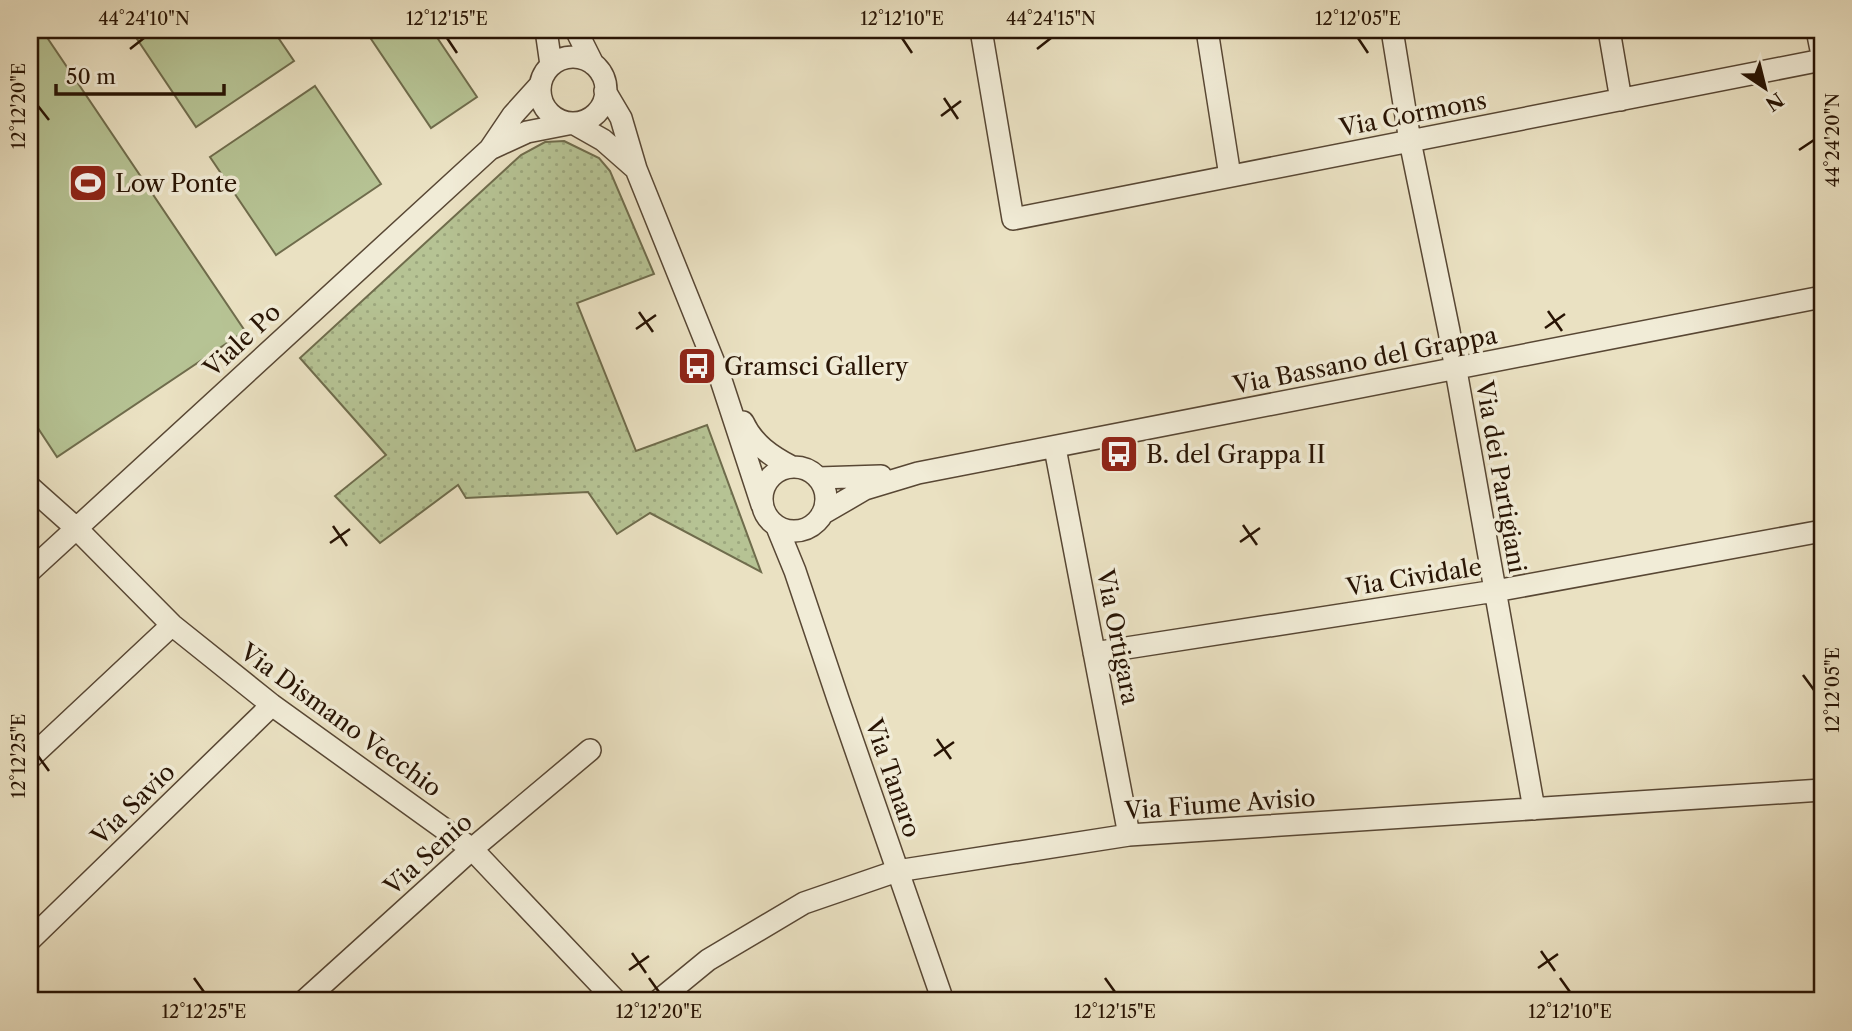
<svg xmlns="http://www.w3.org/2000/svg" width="1852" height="1031" font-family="'Libre Caslon Text',serif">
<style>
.grass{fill:url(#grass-dots);stroke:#6f6c4c;stroke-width:2}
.pitch{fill:#b6c394;stroke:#6f6c4c;stroke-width:2}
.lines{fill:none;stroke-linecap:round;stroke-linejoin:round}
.minor-casing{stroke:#584734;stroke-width:24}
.minor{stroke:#f1ecd7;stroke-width:21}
.ticks{fill:none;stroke:#281404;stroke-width:2.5}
.labels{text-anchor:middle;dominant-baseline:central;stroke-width:7;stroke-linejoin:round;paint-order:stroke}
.street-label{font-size:24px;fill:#281404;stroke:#f1ecd7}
.poi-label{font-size:24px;fill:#281404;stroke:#f1ecd7;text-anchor:start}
.neatline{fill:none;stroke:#281404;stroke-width:2.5}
.ticks-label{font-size:18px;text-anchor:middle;fill:#281404}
</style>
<defs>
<pattern id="grass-dots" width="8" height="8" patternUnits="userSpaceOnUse" patternTransform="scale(1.75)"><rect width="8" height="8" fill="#b6c394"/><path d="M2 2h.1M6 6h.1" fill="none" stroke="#9ca77e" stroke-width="1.8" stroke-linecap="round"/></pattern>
</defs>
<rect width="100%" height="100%" fill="#eae1c2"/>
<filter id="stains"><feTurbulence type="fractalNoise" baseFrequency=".00286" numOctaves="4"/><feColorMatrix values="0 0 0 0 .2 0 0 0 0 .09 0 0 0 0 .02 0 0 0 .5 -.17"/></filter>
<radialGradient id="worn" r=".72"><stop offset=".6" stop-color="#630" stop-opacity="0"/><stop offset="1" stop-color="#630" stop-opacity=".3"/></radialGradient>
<path class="grass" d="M564,141l35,17 11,13 44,103 -77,29 59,148 71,-26 54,147 -111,-59 -33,21 -29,-42 -122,6 -8,-13 -78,58 -45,-47 51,-41 -86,-97 221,-203 24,-13z"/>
<path class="pitch" d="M39,30h3l203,301 -188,126 -27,-41v-380z
M131,30h142l21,31 -98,66z
M365,30h67l45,67 -46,31z
M315,86l66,98 -105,71 -66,-98z"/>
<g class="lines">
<g class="minor-casing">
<path id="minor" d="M546,30l5,35
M576,30l17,34
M981,30l32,189 809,-159
M1207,30l23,146
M1392,30l18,111 39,190 85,478
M1609,30l12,70
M1817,30l5,25
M540 90a33 33 0 1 1 66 0a33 33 0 1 1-66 0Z
M605,91l16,27 15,51 85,211 41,125
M490,149l37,-17 46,-9 30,17 33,29
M743,422c10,22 28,34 49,45
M1055,448l74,387
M762 499a32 32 0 1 1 64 0a32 32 0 1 1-64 0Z
M818,478l63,-2
M30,487l46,41 96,97 100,80 200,144 144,152
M822,514l43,-25 53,-16 904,-176
M777,527l18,44 43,128 105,302
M30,571l460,-422 23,-34 27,-30
M1094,653l401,-62 327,-60
M30,758l142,-133
M30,940l242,-235
M304,1001l168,-152 118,-99
M658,1001l50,-41 96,-57 93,-32 232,-36 693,-45"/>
</g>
<use href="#minor" class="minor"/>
</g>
<path class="ticks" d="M447,38l10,15M902,38l10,15M1358,38l10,15M130,49l14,-11M1037,49l14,-11M944,98l14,21M38,106l11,14M941,116l20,-15M1799,150l15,-10M1548,311l14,20M639,312l14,20M1545,328l20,-14M636,329l20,-14M1243,525l14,20M333,526l14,20M1240,542l20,-14M330,543l20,-14M1803,675l11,15M937,739l14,20M38,756l11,15M934,756l20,-14M1541,951l14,20M632,953l14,20M1538,968l20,-14M629,970l20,-14M194,978l10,14M649,978l10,14M1105,978l10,14M1560,978l10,14"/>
<defs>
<g id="stadium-square" transform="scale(2.0125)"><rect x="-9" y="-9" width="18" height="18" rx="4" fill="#8f2418" stroke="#f1ecd7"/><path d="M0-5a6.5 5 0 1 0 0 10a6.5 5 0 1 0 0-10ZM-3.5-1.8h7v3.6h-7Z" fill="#fff"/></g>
<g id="bus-square" transform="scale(2.0125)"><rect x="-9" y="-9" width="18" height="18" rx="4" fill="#8f2418" stroke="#f1ecd7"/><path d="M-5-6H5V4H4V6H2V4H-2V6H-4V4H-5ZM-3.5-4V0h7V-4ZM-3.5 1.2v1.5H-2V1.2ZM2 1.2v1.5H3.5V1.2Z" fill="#fff"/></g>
</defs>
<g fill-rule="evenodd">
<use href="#stadium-square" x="88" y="183"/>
<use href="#bus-square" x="697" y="366"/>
<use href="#bus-square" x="1119" y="454"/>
</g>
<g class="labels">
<g class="street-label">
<text transform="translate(1413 114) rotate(-11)">Via Cormons</text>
<text transform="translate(242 340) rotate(-43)">Viale Po</text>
<text transform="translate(1365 360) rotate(-11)">Via Bassano del Grappa</text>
<text transform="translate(1501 477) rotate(80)">Via dei Partigiani</text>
<text transform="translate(1414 577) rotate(-9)">Via Cividale</text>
<text transform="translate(1118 637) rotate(79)">Via Ortigara</text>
<text transform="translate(341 720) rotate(36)">Via Dismano Vecchio</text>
<text transform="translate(893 778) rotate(71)">Via Tanaro</text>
<text transform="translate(133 804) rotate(-44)">Via Savio</text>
<text transform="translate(1220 804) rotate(-4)">Via Fiume Avisio</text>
<text transform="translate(428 854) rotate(-42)">Via Senio</text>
</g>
<g class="poi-label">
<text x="115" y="183">Low Ponte</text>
<text x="724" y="366">Gramsci Gallery</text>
<text x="1146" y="454">B. del Grappa II</text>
</g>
</g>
<rect width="1852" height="1031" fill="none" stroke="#eae1c2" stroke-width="77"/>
<g transform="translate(1765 88) rotate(145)" stroke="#f1ecd7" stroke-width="5" paint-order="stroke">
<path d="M0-5L12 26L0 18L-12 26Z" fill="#281404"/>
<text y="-10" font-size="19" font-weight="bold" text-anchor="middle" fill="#281404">N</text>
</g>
<path d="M56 84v10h168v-10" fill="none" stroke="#281404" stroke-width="3.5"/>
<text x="66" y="84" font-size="21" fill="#281404" stroke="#f1ecd7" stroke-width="5" paint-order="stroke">50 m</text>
<rect x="38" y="38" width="1776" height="954" class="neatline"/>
<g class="ticks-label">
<text x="144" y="25">44°24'10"N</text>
<text x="447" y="25">12°12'15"E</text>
<text x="902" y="25">12°12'10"E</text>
<text x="1051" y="25">44°24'15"N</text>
<text x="1358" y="25">12°12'05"E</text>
<text transform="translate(19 106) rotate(-90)" y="6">12°12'20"E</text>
<text transform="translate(1833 140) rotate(-90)" y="6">44°24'20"N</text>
<text transform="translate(1833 690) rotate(-90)" y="6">12°12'05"E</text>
<text transform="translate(19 756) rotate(-90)" y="6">12°12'25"E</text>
<text x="204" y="1018">12°12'25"E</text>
<text x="659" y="1018">12°12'20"E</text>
<text x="1115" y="1018">12°12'15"E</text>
<text x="1570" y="1018">12°12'10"E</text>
</g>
<rect width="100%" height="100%" filter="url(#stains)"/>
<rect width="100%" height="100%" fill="url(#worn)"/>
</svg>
